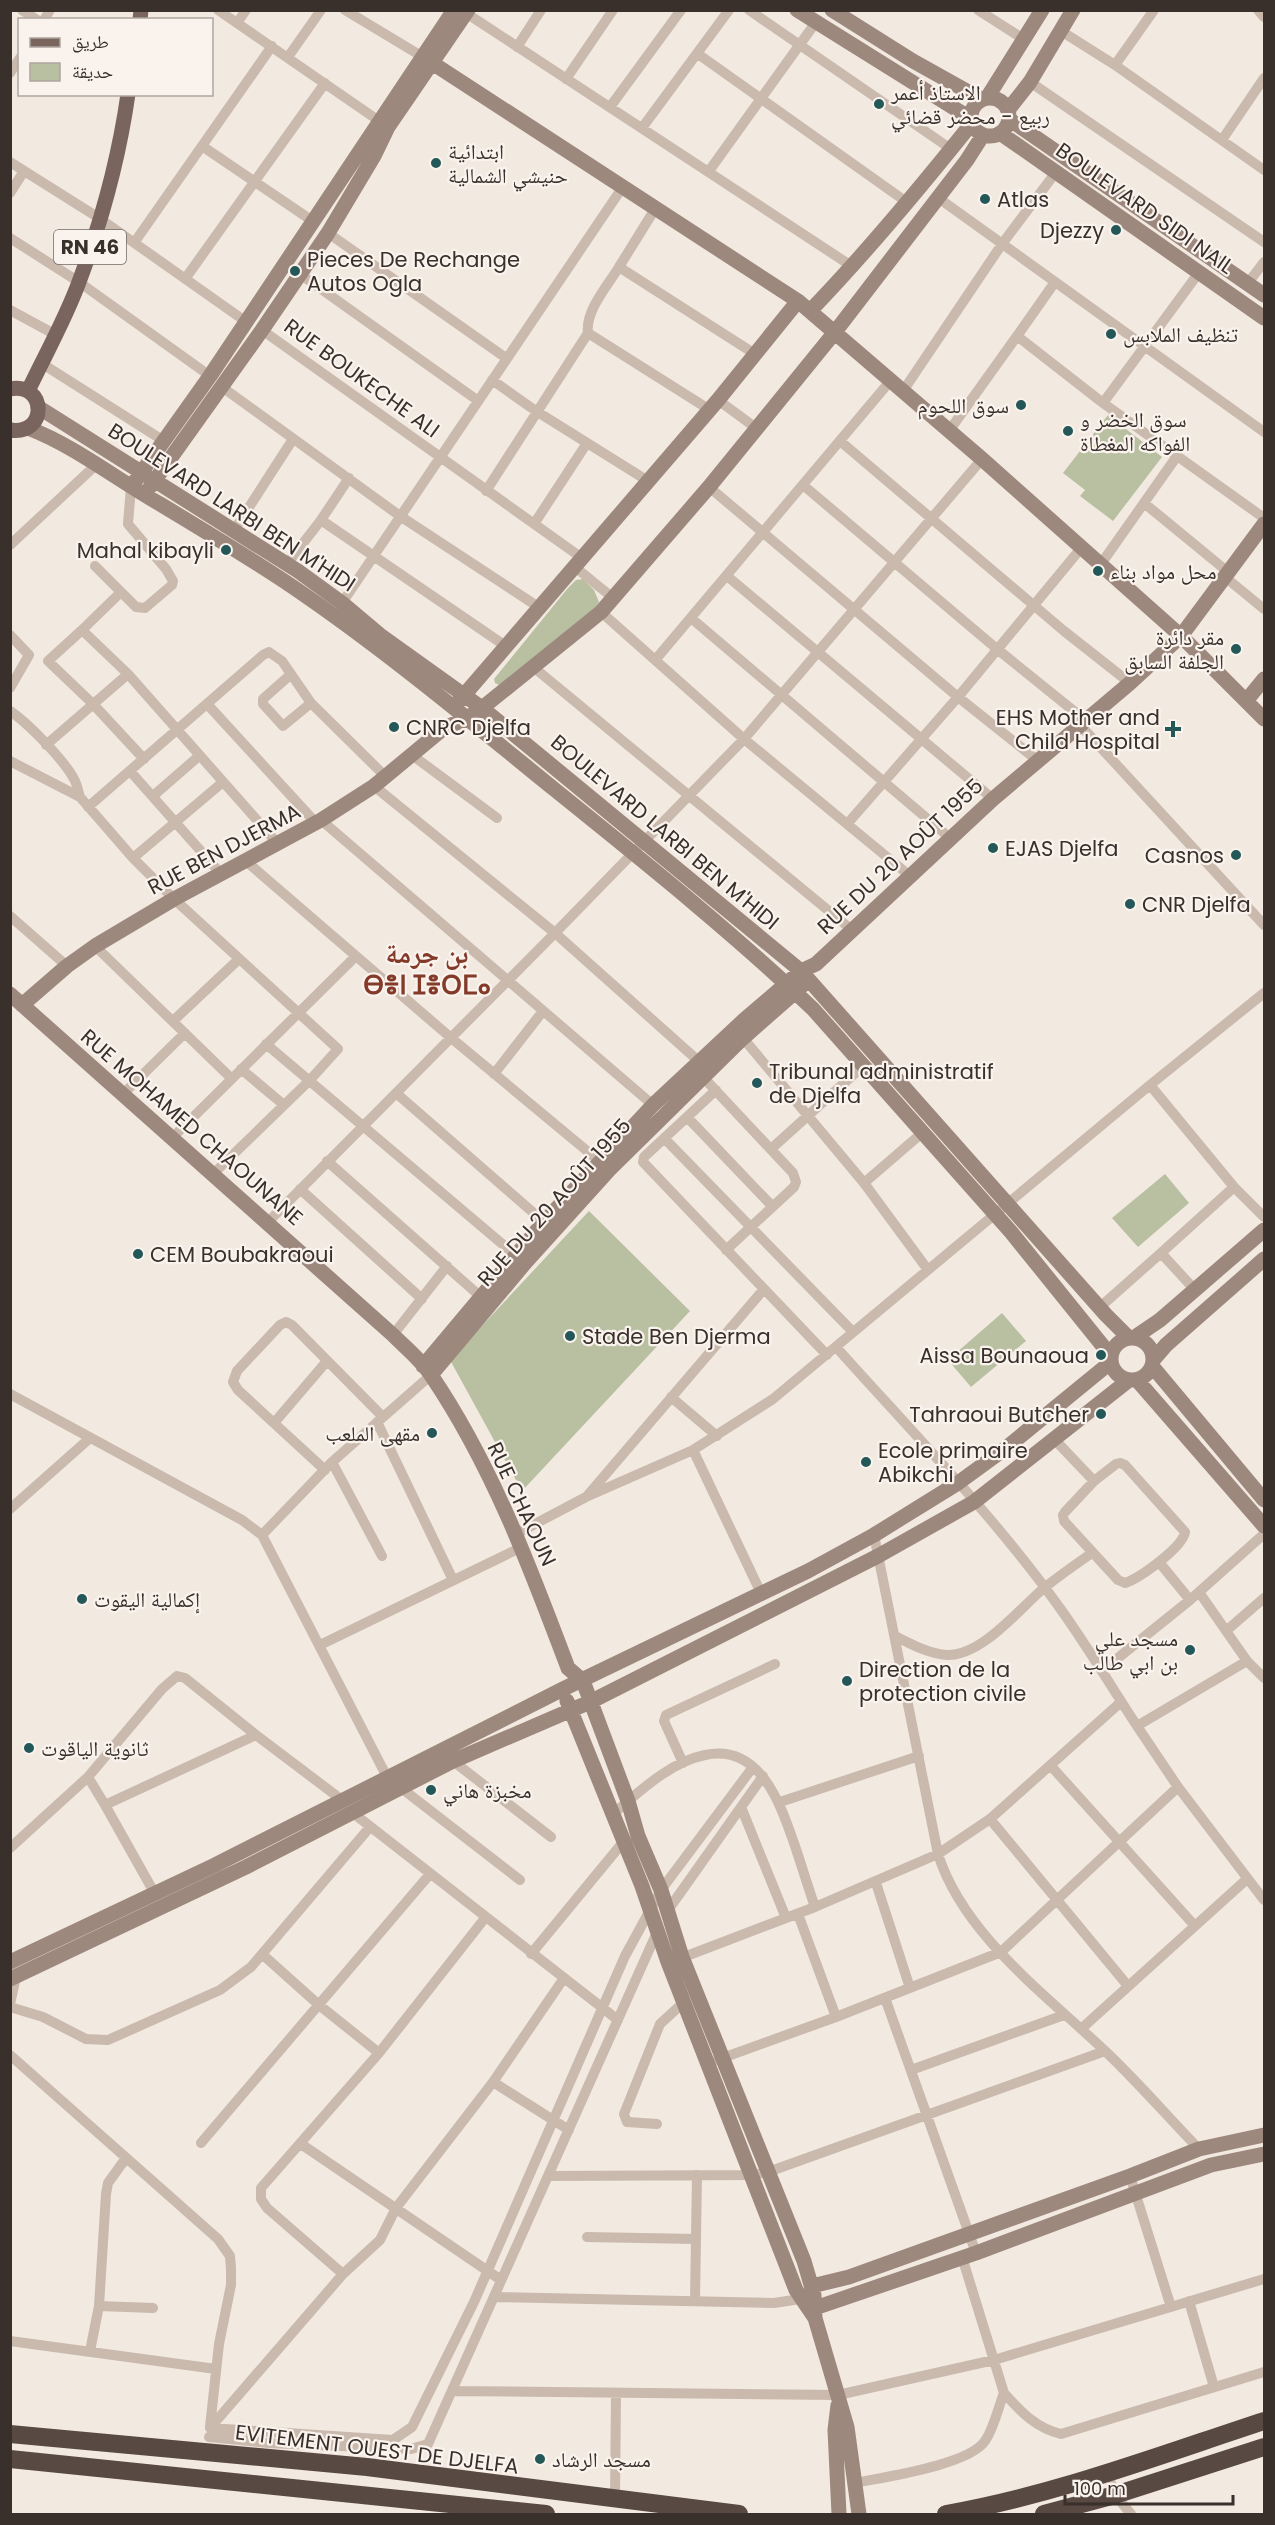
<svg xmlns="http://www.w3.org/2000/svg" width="1275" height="2525" font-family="Poppins,'Noto Naskh Arabic','Noto Sans Tifinagh',sans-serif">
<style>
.green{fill:#b8c0a1}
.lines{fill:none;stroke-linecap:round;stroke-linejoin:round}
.street{stroke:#cab9ad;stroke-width:10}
.secondary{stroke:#9d887e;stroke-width:15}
.primary{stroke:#79655d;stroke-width:15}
.highway{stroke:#594943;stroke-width:18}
.poi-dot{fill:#235758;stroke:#faf3ed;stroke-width:2}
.labels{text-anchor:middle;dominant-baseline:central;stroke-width:4.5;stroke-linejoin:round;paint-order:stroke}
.shield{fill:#faf3ed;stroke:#736a65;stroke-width:1.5}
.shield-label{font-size:20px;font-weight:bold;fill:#392f2b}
.poi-label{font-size:21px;fill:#392f2b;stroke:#faf3ed;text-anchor:start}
.street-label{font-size:21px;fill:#392f2b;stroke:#faf3ed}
.district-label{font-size:27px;font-weight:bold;fill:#833a29;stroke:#faf3ed}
</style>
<rect width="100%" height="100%" fill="#f2e9e1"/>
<path class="green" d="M1108,415l54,42 -49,64 -33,-25 5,-6 -22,-17z
M583,579l11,11 5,12 -4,6 -96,77 -4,-2 -1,-4 74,-91 8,-8z
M1165,1174l24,29 -51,44 -26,-29z
M589,1211l101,100 -168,180 -72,-131z
M1002,1313l24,28 -55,46 -23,-27z"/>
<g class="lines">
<path class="street" d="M22,10l15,10
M218,10l167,115
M345,10l78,47
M749,10l202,139
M978,10l47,30
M1258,10l6,7
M466,13l387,254
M44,20l6,-10
M237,23l9,-13
M1061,31l54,34 149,105
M517,47l24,-37
M698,54l210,149
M288,57l33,-47
M1115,65l39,-55
M10,73l10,-15
M566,79l47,-69
M1030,82l234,160
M610,107l71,-97
M642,128l87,-118
M1222,140l42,-62
M202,146l112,76
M10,162l89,56 146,103
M709,171l107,-149
M10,193l14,-22
M937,197l327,235
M328,233l178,125
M10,238l69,44 131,94
M134,243l138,-197
M619,267l36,-58
M300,274l177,126
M185,279l140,-196
M1248,283l16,-21
M10,310l46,25
M262,330l320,228
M588,333c-3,-22 20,-48 31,-66l136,87
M1017,336l38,-54
M41,363l123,78
M492,380l44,31 112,70
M222,387l178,129 140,92
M903,391l99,-147 54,-72
M718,400l38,28
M1103,403l97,-132
M949,431l68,-95 86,67 161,115
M840,441l224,190 66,52
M803,485l194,164 88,71
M709,487l249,210 79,63
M486,491l102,-158 122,77
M1144,503l84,69
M321,520l28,-42
M534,524l53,-81
M233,532l60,-93
M10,545l87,-81
M287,564l34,-44 186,127
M1101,564l76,-108
M575,567l38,31
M727,576l266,223
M1225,577l39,32
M121,592l15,15 9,1 27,-23 1,-4 -7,-12 -38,-45 3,-37
M342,603l280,-415
M601,612l143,127 166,137
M691,618l259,220
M82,630l39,-38 -26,-26
M10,635l19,20 -19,33
M656,659l235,-279
M532,666l320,264
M290,675l-27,24v5l20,22 28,-23
M208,705l108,118
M10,711c18,12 54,49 64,68 3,5 4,12 6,18
M1080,725l184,200
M46,745l82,-71
M412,755l85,63
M144,759l-51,-55 -45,-43 34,-31 46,44 150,170
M10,761l70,36 53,61 41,41 164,150 -29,32 -96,93
M130,771l92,104
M374,786l181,147 148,132
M153,796l46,-40
M88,807l175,-152 6,-3 13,9 29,42 75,74
M321,820l332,285
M848,823l110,-126 124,-150
M133,858l90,-76
M247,862l203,175 154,128
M10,916l57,50
M95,946l136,132
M173,1021l66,-62
M743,1038l121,145 64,87
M266,1044l254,215
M241,1069l43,36
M494,1074l49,-63
M703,1077l90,96 3,9 -2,5 -68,63
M1150,1085l84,102 30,30
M716,1090l-72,67 -1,5 184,193
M396,1093l148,129
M123,1094l62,-61
M687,1117l85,89
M172,1138l184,-182
M664,1138l189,194
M771,1149l92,-83
M327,1161l154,136
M864,1183l58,-50
M300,1189l122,110
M268,1222l287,-289 189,-194 238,-280
M1195,1290l-34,-37 73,-66
M1099,1308l62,-55
M393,1335l54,-69
M836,1347c77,86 159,170 226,264 27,38 50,77 75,115
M10,1394l232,126 20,15 125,242 133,103
M671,1397l46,39
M377,1422l76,158
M274,1423l53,-62
M1055,1440l39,41 -29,31 -2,3 1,6 54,59 7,3c15,-5 58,-36 60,-51l-60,-67 -5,-2 -4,1 -22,17
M693,1450l68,143
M332,1462l50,94
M325,1470l-87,-80 -5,-8 4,-11 43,-46 6,-3 6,3 90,91
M588,1495l176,-206
M10,1509l80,-71
M516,1534l70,-37 107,-47 80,-51 377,-314 114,-92
M262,1535l70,-73 99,-87
M874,1535l64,319c25,80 107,140 166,196 33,31 63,66 95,99
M1159,1562l31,38
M1199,1592l48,69 17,17
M1226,1631l38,-33
M895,1636c16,8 34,18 52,19 35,1 72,-46 97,-67 15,-12 32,-24 48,-35
M320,1645l202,-98
M1247,1661l-110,65 41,61 86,113
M1103,1670l87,-70 74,-66
M453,1761l98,76
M683,1763l-19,-42 2,-6 109,-51
M1051,1766l144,160
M88,1777l17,28 151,-70
M780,1802l139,-46
M105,1805l50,89
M741,1807l45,111
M353,1813l265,207
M613,1814c27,-23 57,-52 92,-59 56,-12 76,51 90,91 7,21 13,41 20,61
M990,1819l138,167
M10,1848l78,-71 74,-88 15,-13 8,2 71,57 86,65
M876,1883l34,105
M666,1913l97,-137
M798,1914l38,103
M262,1954l57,51 60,48
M531,1954l93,-113
M676,1960l139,-53 123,-53 52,-35 131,-117
M885,1998l91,255
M10,2004l6,-27
M10,2007l33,10 43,22 22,1 112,-50 31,-23 119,-140
M1081,2029l166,-150
M10,2055l208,184 12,17 1,13v16l-12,59 -9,83
M717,2060l119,-43 165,-65 177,-165
M911,2070l153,-55
M493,2082l76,48
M657,2124l-30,-2 -3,-8 36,-90 24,-22
M201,2143l229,-269
M301,2144l200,136
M548,2176l204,-1 16,-3 337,-121
M1130,2176l41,131
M587,2237l109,2
M962,2257l42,136c17,19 32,35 57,41l203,-62
M343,2274l37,-34 16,-32 97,-126 71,-104
M494,2297l280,6 26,-4
M695,2301l2,-126
M1189,2301l25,86
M99,2306l54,2
M10,2341l206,28
M90,2351l9,-45 7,-112 2,-11 18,-25
M452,2391l386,4 156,-35 270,-81
M210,2428l183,12 19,-13 62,-125 151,-346 36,-66 92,-123
M210,2428l133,-154 -76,-66 -6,-9v-11l118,-135 106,-135
M209,2437l59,6 143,6 17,-5 230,-514
M1107,2472l8,23 16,19
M855,2483c29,-6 114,-18 130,-42 9,-13 13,-33 19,-48
M615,2499l1,-105"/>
<path class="secondary" d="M797,10l173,108
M832,10l81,51 68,38
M423,57l375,244 184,158 199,177 83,83
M971 117a19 19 0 1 1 38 0a19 19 0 1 1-38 0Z
M987,98l55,-88
M1008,110l22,-28 43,-72
M1009,119l255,176
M1000,133l264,185
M810,311c58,-60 110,-123 162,-188
M38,407l260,164 44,32 38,32 102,73 319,263 305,344 23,23
M28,428c47,18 88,51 132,76 45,27 90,54 133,83 91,62 176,133 261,202 88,71 177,142 259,220l198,223 100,124
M136,480l74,-104 244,-366
M150,487l112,-157 66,-97 46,-77 14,-29 80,-117
M459,701l259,-301 80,-99
M1246,701l18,-22
M10,994l383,341c13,13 28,25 38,40 61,90 99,192 137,293l15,13 45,120 10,35 23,54 21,67 122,304 10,34 1,23 32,109 12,87
M22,1005l45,-39 28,-20 79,-47 147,-79 53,-34 70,-58 22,-9 16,-11 119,-96 108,-125 126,-155 132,-172 16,-25
M1135,1337l25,-17 104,-90
M1111 1359a21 21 0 1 1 42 0a21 21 0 1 1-42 0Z
M1154,1359l12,-14 98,-86
M423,1366l121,-144 109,-117 91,-85 57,-49 15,-7 177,-165 137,-116 51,-47 83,-112
M1152,1366l112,134
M431,1375l94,-112 84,-93 134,-132 58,-51
M1137,1380l127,146
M567,1701l75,185 26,76 128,328 19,28
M10,1962l205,-97 348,-176 245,-118 66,-36 84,-52 48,-35 105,-86
M10,1979l236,-112 207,-106 137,-59 288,-146 96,-54 155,-122
M812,2286l37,-9 281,-101 69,-27 65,-14
M815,2308l161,-55 235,-88 53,-11
M838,2405l-3,25 4,84"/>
<path class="primary" d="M140,20l1,-10
M10,389c37,-7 38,47 0,41
M28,391c17,-36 37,-71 51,-109 22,-59 40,-125 49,-188"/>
<path class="highway" d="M10,2434l357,33 372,47
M10,2459l536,55
M946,2514c109,-19 214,-59 318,-93
M1044,2514l71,-19 149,-48"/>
</g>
<g class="poi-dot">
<circle cx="879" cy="104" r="6"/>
<circle cx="436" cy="163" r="6"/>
<circle cx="985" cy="199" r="6"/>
<circle cx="1116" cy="230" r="6"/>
<circle cx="295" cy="271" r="6"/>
<circle cx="1111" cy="334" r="6"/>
<circle cx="1021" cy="405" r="6"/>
<circle cx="1068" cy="431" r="6"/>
<circle cx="226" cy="550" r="6"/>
<circle cx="1098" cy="571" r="6"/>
<circle cx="1236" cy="649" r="6"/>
<circle cx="394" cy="727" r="6"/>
<path d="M1170 720h6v6h6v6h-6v6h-6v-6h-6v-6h6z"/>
<circle cx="993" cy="848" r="6"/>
<circle cx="1236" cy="855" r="6"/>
<circle cx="1130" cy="904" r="6"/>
<circle cx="757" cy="1083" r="6"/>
<circle cx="138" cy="1254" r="6"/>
<circle cx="570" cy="1336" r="6"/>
<circle cx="1101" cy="1355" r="6"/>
<circle cx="1101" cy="1414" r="6"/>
<circle cx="432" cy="1433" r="6"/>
<circle cx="866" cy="1462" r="6"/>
<circle cx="82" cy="1599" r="6"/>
<circle cx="1190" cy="1650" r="6"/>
<circle cx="847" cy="1681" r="6"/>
<circle cx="29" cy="1748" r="6"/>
<circle cx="431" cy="1790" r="6"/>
<circle cx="540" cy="2459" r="6"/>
</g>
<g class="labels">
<rect class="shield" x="54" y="230" width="72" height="34" rx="4.5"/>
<g class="shield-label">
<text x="90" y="247">RN 46</text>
</g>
<g class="poi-label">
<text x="891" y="92">الاستاذ أعمر<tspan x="891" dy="24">ربيع - محضر قضائي</tspan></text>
<text x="448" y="151">ابتدائية<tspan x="448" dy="24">حنيشي الشمالية</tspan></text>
<text x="997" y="199">Atlas</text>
<text x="1104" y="230" text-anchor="end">Djezzy</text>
<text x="307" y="259">Pieces De Rechange<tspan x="307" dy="24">Autos Ogla</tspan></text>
<text x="1123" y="334">تنظيف الملابس</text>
<text x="1009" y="405" text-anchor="end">سوق اللحوم</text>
<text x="1080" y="419">سوق الخضر و<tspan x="1080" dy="24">الفواكه المغطاة</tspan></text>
<text x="214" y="550" text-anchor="end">Mahal kibayli</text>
<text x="1110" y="571">محل مواد بناء</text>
<text x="1224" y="637" text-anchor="end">مقر دائرة<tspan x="1224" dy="24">الجلفة السابق</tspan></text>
<text x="1160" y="717" text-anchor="end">EHS Mother and<tspan x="1160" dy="24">Child Hospital</tspan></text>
<text x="406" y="727">CNRC Djelfa</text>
<text x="1005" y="848">EJAS Djelfa</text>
<text x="1224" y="855" text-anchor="end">Casnos</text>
<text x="1142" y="904">CNR Djelfa</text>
<text x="769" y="1071">Tribunal administratif<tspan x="769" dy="24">de Djelfa</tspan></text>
<text x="150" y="1254">CEM Boubakraoui</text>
<text x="582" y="1336">Stade Ben Djerma</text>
<text x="1089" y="1355" text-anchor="end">Aissa Bounaoua</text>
<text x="1089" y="1414" text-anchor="end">Tahraoui Butcher</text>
<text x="420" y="1433" text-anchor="end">مقهى الملعب</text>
<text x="878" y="1450">Ecole primaire<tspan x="878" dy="24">Abikchi</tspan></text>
<text x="94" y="1599">إكمالية اليقوت</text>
<text x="1178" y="1638" text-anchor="end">مسجد علي<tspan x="1178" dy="24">بن ابي طالب</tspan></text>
<text x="859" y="1669">Direction de la<tspan x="859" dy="24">protection civile</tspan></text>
<text x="41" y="1748">ثانوية الياقوت</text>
<text x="443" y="1790">مخبزة هاني</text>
<text x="552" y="2459">مسجد الرشاد</text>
</g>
<g class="street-label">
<text transform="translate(1145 208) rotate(35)">BOULEVARD SIDI NAIL</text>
<text transform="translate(362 378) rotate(36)">RUE BOUKECHE ALI</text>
<text transform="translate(232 507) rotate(33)">BOULEVARD LARBI BEN M'HIDI</text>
<text transform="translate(665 832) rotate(40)">BOULEVARD LARBI BEN M'HIDI</text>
<text transform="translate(224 849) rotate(-28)">RUE BEN DJERMA</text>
<text transform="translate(900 856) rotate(-43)">RUE DU 20 AOÛT 1955</text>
<text transform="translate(192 1127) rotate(41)">RUE MOHAMED CHAOUNANE</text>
<text transform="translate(554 1202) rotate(-48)">RUE DU 20 AOÛT 1955</text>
<text transform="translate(522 1504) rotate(65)">RUE CHAOUN</text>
<text transform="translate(377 2449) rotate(7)">EVITEMENT OUEST DE DJELFA</text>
</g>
<g class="district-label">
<text x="427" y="953">بن جرمة<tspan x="427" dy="31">ⴱⴻⵏ ⵊⴻⵔⵎⴰ</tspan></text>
</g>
</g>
<rect width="1275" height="2525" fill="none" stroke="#392f2b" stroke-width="24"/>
<rect x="18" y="18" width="195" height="78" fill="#faf3ed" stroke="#ada59f" stroke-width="1.5"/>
<rect x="30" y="38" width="30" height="9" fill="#79655d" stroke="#ada59f" stroke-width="1.5"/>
<text x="72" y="48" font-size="18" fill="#392f2b">طريق</text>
<rect x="30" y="63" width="30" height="18" fill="#b8c0a1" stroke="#ada59f" stroke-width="1.5"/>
<text x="72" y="78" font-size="18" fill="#392f2b">حديقة</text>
<path d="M1065 2495v9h168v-9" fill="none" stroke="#392f2b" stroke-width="3"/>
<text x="1074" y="2495" font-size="18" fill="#392f2b" stroke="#faf3ed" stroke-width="4.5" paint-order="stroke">100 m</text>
</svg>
